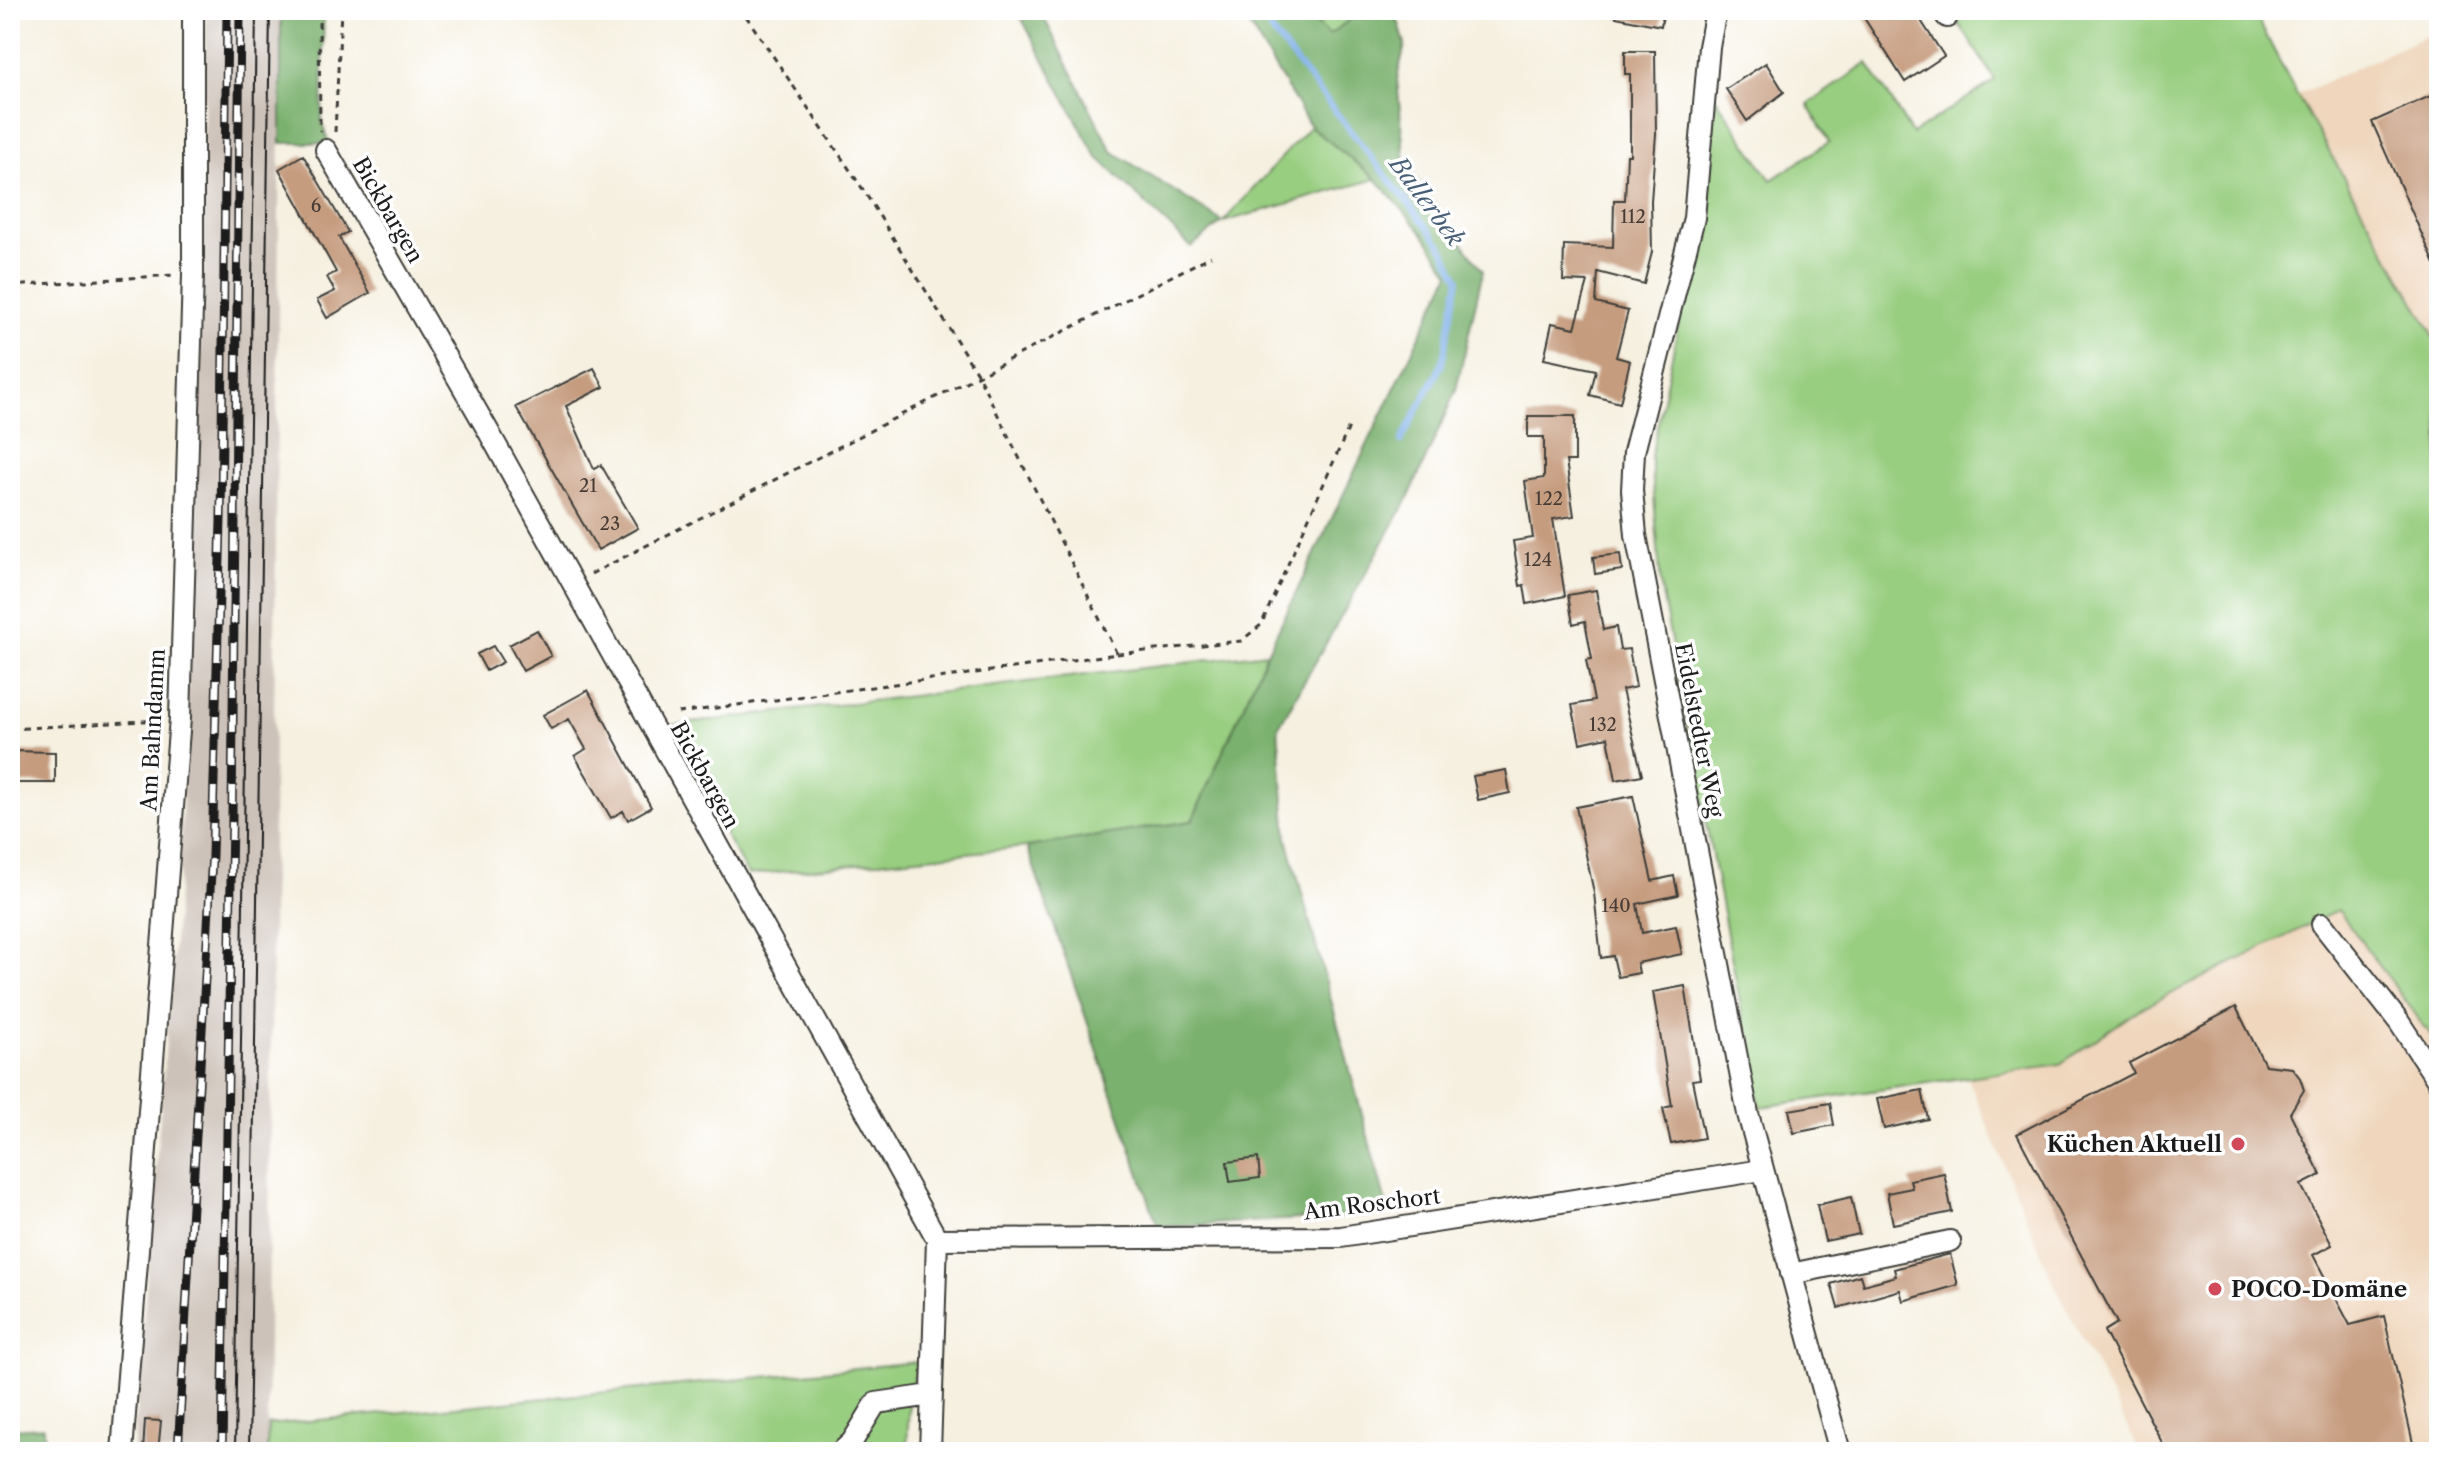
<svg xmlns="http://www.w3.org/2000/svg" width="2449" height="1462" font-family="'Libre Caslon Text',serif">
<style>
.built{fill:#efd6bc}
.industrial{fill:#cdc2b9}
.green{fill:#98ce80;stroke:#5a754e;stroke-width:2}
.forest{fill:#7ab16e;stroke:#4b6645;stroke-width:2}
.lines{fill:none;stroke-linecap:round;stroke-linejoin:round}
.stream{stroke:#7baee7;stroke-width:6}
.building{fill:#c69c7f}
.minor-casing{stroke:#3d3c39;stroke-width:24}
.path{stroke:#3d3c39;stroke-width:3;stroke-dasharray:6 6;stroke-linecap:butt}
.minor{stroke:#fff;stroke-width:20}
.tram{stroke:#1c1c1c;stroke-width:2}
.rail-casing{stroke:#1c1c1c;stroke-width:9}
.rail{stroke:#fff;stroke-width:6;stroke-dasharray:18;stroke-linecap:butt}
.poi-dot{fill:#d1495b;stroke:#fff;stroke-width:3}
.labels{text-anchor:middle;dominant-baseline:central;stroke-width:7;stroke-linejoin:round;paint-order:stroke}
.number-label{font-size:18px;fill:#463c35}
.street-label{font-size:22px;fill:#1c1c1c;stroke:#fff}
.poi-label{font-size:22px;font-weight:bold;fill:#1c1c1c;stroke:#fff;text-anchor:end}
.water-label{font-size:24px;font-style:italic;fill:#475e77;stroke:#fff}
</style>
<rect width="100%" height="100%" fill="#fff"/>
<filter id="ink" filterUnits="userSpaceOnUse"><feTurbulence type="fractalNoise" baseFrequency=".0125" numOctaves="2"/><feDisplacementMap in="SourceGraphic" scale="16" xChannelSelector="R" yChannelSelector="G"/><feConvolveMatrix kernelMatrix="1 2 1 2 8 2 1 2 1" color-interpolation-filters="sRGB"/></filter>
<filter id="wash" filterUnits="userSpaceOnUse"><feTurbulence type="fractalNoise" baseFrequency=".006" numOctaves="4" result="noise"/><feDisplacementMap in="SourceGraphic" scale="32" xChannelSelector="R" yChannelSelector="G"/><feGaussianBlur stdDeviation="1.8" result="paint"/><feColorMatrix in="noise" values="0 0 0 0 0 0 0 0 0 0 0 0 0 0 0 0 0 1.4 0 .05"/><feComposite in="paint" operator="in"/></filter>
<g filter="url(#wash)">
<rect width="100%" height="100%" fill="#f5f0e0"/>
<path class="built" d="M2439,30v315l-142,-250z
M2338,910l101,136v406h-299l-88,-172 -85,-204 93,-12 80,-55z"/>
<path class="industrial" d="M206,10h75l-14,1442h-134l47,-584 21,-560z"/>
<path class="green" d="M1303,10h60l-34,25z
M1950,10h303l44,85 142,250v701l-101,-136 -198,99 -80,55 -300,43 -99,-519 -10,-131 56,-269 9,-90 55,82 58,-38 -21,-38 60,-41 44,71 83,-54z
M1310,126l66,53 -153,43z
M1267,653l-75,168 -165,26 -279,28 -84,-149z
M918,1362l-9,36 -2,54h-640l1,-27z"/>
<path class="forest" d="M281,10h43l-2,113 7,20h-48z
M1017,10h23l72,141 111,71 -32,25 -95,-91z
M1240,10h63l26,25 34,-25h32l10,34 -8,35 8,84 78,108 -27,119 -47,107 -131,231 9,110 102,376 -231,13 -131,-380 165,-26 75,-168 183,-380 -28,-41 -46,-53 -66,-53z
M44,1427l1,25h-35v-23z"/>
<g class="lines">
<path class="stream" d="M1255,10l186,235 18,34 -17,85 -41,77"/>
</g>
<g id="blocks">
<path class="building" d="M1617,10h47l-3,16 -45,-9z
M1859,10h55l30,46 -39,26z
M1625,51h30l1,83 -5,67 1,51 -8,32 -46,-12 -2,31 32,8 -12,46 14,4 -10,42 -30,-8 6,-25 -52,-11 8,-36 23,5 13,-46 -25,-1 1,-36 49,2 1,-47h11l2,-45h3v-81h-5z
M1766,63l18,29 -37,29 -21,-32z
M2439,92v181l-67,-151z
M303,155l45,77 -9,5 31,56 -43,25 -10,-18 18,-9 -8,-14 9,-5 -57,-103z
M594,368l10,19 -38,19 28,63 7,-4 37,63 -40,22 -82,-143z
M1528,416h47v45h-9l8,55 -21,3 12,77 -38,8 -3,-19 -4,1 -7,-45 20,-3 -8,-57 19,-3v-41h-16z
M1620,554l2,16 -27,4 -2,-17z
M1596,590l7,40 13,-3 4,23 9,-1 7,38 -14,3 20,85 -26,5 -8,-43 -28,6 -8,-38 22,-4 -8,-41 6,-1 -7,-38 -12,3 -5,-29z
M537,630l14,26 -28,15 -14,-26z
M493,646l10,16 -17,9 -9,-17z
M588,690l63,117 -23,13 -5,-9 -12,7 -36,-62 11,-7 -17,-30 -18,10 -8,-14z
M10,751l45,1v31h-45z
M1506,770l4,23 -32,7 -5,-24z
M1633,796l19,85 22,-5 4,19 -41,9 5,29 34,-7 6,28 -45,9 2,10 -21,4 -5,-21 -12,2 -7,-65 -18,-86z
M1685,986l15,93 -8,1 12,58 -33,6 -8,-36 9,-2 -19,-114z
M2236,1007l29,58 27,3 8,10 4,12 -14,23 31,62 -20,10 31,60 -19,10 37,70 34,-9 31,136h-248l-63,-121 13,-8 -100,-189 117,-61 -5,-10z
M1922,1090l6,29 -44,10 -7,-30z
M1830,1103l4,22 -40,8 -5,-23z
M1258,1158l2,20 -30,4 -3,-20z
M1944,1173l8,39 -59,12 -6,-31 25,-5 -2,-8z
M1851,1197l8,37 -34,7 -8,-36z
M1950,1254l8,31 -55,16 -3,-11 -62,18 -7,-24 29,-9 3,10 33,-9 -2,-7z
M145,1420l16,1 -3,31h-15z"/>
</g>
</g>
<g filter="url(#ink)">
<use href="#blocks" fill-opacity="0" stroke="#3d3c39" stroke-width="2"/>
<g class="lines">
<g class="minor-casing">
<path id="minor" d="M1716,10l-7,37 -15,171 -60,234 -2,38 4,45 112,579 92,338
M1942,10l5,7
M326,150l160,277 451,812 -7,213
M2322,924l77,98 40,61
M937,1239l404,-2 421,-67
M1791,1274l159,-33
M122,1452l58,-734 13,-444v-264
M841,1452l11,-10 24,-39 55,-8"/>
</g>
<path class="path" d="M319,10l1,121
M335,132l6,-122
M10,286l164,-11
M591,574l620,-318
M1117,654l124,-13 20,-16 88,-198
M678,713l439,-59 -139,-279 -114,-184 -122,-181
M10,729l150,-9"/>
<use href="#minor" class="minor"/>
<path class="tram" d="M235,1452l21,-1442
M249,1452l21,-1442"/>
<g class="rail-casing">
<path id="rail" d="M178,1452l34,-597 9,-335 6,-510
M222,1452l10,-635 8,-807"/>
</g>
<use href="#rail" class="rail"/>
</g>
</g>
<g class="poi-dot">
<circle cx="2238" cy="1144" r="8"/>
<circle cx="2215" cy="1289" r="8"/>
</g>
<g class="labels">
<g class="number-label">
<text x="316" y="206">6</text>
<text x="1633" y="217">112</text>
<text x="588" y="486">21</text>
<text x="1549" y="499">122</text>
<text x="610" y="524">23</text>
<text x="1538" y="560">124</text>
<text x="1603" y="725">132</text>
<text x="1616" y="906">140</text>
</g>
<g class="street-label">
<text transform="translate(388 210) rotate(60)">Bickbargen</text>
<text transform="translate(153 730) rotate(-87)">Am Bahndamm</text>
<text transform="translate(1699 730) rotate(79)">Eidelstedter Weg</text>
<text transform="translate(705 775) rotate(61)">Bickbargen</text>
<text transform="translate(1372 1204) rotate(-7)">Am Roschort</text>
</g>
<g class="poi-label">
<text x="2222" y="1144">Küchen Aktuell</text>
<text x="2231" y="1289" text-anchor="start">POCO-Domäne</text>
</g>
<g class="water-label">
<text transform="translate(1427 201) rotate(53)">Ballerbek</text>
</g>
</g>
<rect width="2449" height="1462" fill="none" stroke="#fff" stroke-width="40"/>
</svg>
